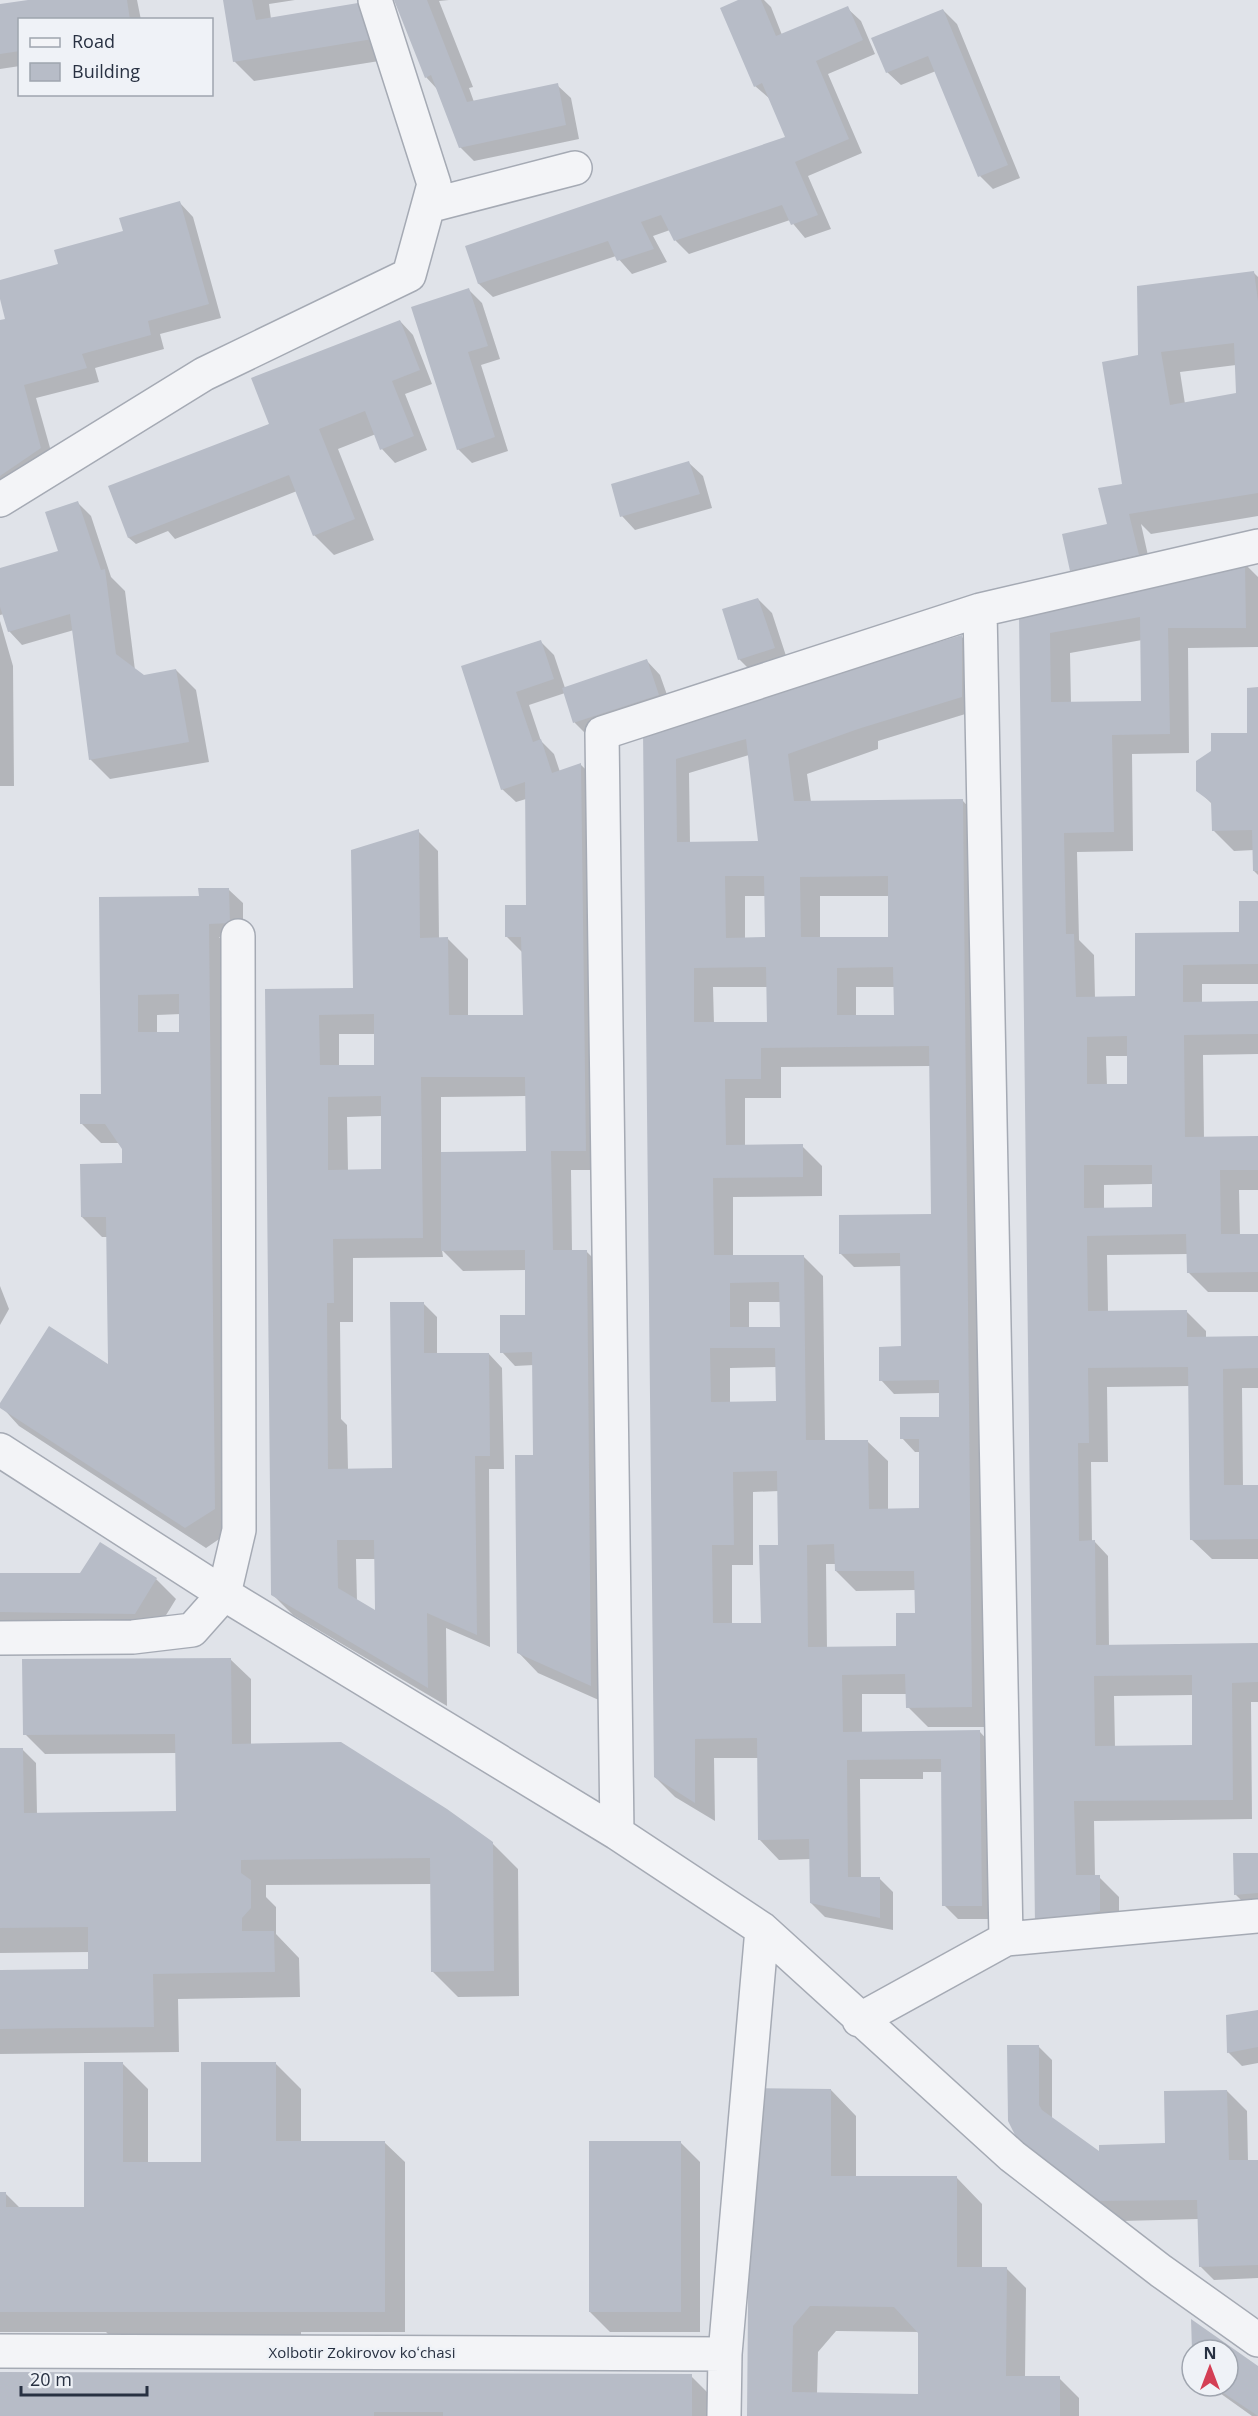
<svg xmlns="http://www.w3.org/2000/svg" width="1258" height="2416" font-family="'Open Sans',sans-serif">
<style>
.shadow{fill:#0003;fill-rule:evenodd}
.building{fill:#b7bcc7;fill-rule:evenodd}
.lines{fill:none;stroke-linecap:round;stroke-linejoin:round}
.minor-casing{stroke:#a5aab4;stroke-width:36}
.minor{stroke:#f3f4f7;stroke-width:33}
.labels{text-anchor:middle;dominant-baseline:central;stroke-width:5;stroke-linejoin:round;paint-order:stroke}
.street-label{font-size:15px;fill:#283142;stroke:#eff2f7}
</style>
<rect width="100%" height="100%" fill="#e0e3e9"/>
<path class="shadow" d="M40,0h97l4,20h-121v46l-20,3v-63z
M224,0h71l-26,4 2,15 92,-15 35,54 -144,23 -20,-20z
M396,0h53l-10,1 34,86 -4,1 5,14 83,-17 14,13 8,41 -105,22 -14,-14 -23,-58 -11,-12z
M742,0h22l7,7 11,28 65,-27 14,13 14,33 -47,20 34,79 -54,23 23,53 -26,9 -15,-18 -101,34 -13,-13 -6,-11 -17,6 14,26 -35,12 -16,-18 -123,41 -14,-13 -12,-37 320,-109 -17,-39 -15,-13z
M943,10l14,14 63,154 -27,11 -13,-13 -44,-105 -35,14 -14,-13z
M180,203l13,14 28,101 -61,16 4,15 -69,19 4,14 -63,16 18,64 -54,47v-187l7,-2 -7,-27v-12l60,-16z
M1254,273l4,4v239l-107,18 -10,-10 10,45 -66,15 -13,-13 -9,-36 45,-10 15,-40 16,-129zM1236,365l2,30 -53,9 -5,-32z
M469,290l13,13 18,56 -19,6 27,86 -36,12 -14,-14z
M400,321l13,14 19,49 -27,10 22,56 -32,13 -13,-14 -6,-15 -38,15 36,91 -40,15 -20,-20 -17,-44 -122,48 -7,-8 -32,13 -7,-6 -19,-51 158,-62z
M689,463l14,13 9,32 -77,22 -13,-14 -9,-31z
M78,503l13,13 20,61 14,14 10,79 9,7 32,-7 20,20 13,72 -99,17 -20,-20 -16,-129 -52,15 -13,-14 -5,-17 -4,1v-45l60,-18z
M1245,564l13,13v70l-70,1 1,105 -57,1 1,97 -56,1 2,88 15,15 1,43h42l-1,-63 105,-2 17,-31v82h-56v19h56v51l-55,1 1,84 54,-1v52h-19l1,46 18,-1v57h-50l-20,-20v-18l-81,1 1,57 78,-1 20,20v7h52v50h-16l1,99h15v72h-46l-21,-20 -1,-153 -83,1 1,75h-17l1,80h3l13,14 1,91 149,-2v57h-7l1,117 -158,2 1,56h4l20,20v34l-63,13 -35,-1331zM1142,640v62l-71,2 -1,-51zM1106,1056h23v29l-22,1zM1153,1184l1,24 -50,1v-24zM1193,1695l1,52h-79l-1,-51z
M758,599l14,14 16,49 -35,11 -14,-14z
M0,621l13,45 1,120h-14z
M961,636l14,14v61l-97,30v8l-71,25 4,28 152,-1 13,14 16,912h-64l-20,-20 -1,-13h-45v39l118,-1 13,14 2,173h-37l-14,-14 -1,-133h-20v7h-63l1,99h18l14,14v38l-68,-13 -14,-14v-44l-32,1 -20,-21v-81h-45l1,63 -40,-24 -20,-20 -10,-1045zM749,755l11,87 -70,1 -1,-70zM745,896h21v43h-21zM820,896h70v42l-70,1zM713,987h55v36l-54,1zM856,987h39v29h-39zM931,1066l1,149 -92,38 14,14 48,-1 1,82 -22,32 13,14 46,-1 1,25 -39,20 13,14h5l1,57 -33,1v-49l-21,-20h-42l-2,-165 -20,-20 -70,1v-60l89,-1v-30l-20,-20h-57v-48h36v-31zM749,1302h32v27h-32zM777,1367v36h-47v-35zM779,1491v55l-17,78h-30v-59h21v-73zM826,1564h10v7l20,20 60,-1v24l-19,33 -70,2z
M540,641l14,14 11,33 82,-27 13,14 12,34 -84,27 -13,-13 -10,-30 -36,12 12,36 13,13 6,18 21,-7 20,19 4,386h-34l1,81h14l14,14 10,440 -72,-32 -20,-21 17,-195 -1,-92 -19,1 -13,-14 25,-36 -1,-46 -63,1 -21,-21 1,7 -90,1v64h-13l1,97 6,6 1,45 46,-1 29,-166 14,14v38l52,-1 13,14 2,101h-15l1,178 -44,-19 1,78 -154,-91 -20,-20 -7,-604 89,-2 63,-158 20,20 1,88h9l20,20v58l56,-1 -1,-63 -17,-17 22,-30 -2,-107 -10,3 -14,-13 -40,-122zM339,1034h37v32l-37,1zM526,1096l1,57h-86v-56zM382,1116l1,54 -35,1 -1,-54zM356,1559h20v54l-19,-12z
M1258,689v186l-4,-4v-21l-20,1 -21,-21v-25l-15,-15 51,-56z
M229,890l14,13v33l-24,1 9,9 6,583 -28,19 -187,-122 -19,-21 109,-38 -1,-130h-6l-20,-20 41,-52v-16l-3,-6h-19l-20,-20 22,-28 -2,-197 100,-1zM181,1014v20h-24v-19z
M0,1286l9,23 -9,16z
M0,1574l156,5 20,20 -21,34 -155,-1z
M230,1659l21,20v66l241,98 26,26 1,127 -61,1 -26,-26 -1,-87 -165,1v12l10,10v27l23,24 1,39 -122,2 1,53 -179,2v-83l90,-1v-18l-90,1v-203l22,-1 14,14 1,51 143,-1 -3,-60 -132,1 -20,-20z
M1258,1855v59h-3l-20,-20z
M1258,2011v52l-16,3 -14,-14z
M1038,2046l14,14v59l48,35 67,-9 60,-54 20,20 1,50h10v117l-44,2 -14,-14 -1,-47 -78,2 -87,-66z
M122,2063l26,26v74h55l72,-100 26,26v53h83l21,20v170h-104v5h-190l-5,-5h-106v-139h5l15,15h66z
M831,2090l25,26v61l101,1 25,26v64h24l20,20 -1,89 34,1 20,20v18h-330zM836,2331l84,1v63l-103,-1 1,-42z
M680,2142l20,20v170h-90l-20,-20z
M1192,2322l66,46v48h-6l-42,-30h18v-36h-34z
M0,2373l691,3 20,20v20h-711z"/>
<path class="building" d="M28,0h99l3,20h-110v31l-20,3v-50z
M223,0h29l4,20 108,-18 15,36 -146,24z
M394,0h33l40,102 91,-19 8,42 -107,23 -28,-73 -6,3z
M738,0h23l15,36 72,-30 15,34 -47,21 33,78 -54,23 23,53 -27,10 -9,-20 -108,36 -13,-26 -20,7 13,27 -37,12 -9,-20 -130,43 -13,-38 320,-109 -23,-54 -8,4 -34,-79z
M943,9l65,156 -30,12 -50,-121 -42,17 -15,-35z
M180,201l29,103 -61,17 3,14 -69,19 5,14 -63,17 17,63 -41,28v-156l5,-1 -5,-20v-19l58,-16 -4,-14 69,-19 -4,-13z
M1254,271l4,30v192l-129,21 10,41 -69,16 -8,-37 45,-10 -9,-36 24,-4 -20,-122 36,-7 -1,-69zM1234,343l2,50 -66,12 -9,-53z
M469,288l19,58 -20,6 27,85 -38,13 -46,-143z
M400,320l20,50 -28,11 22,55 -34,14 -15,-39 -46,18 36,90 -42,17 -24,-61 -161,63 -20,-52 161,-62 -18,-46z
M689,461l11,33 -80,23 -9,-33z
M78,501l23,69 4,-1 11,85 28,21 32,-6 13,73 -100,18 -19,-146 -62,18 -8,-25v-39l58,-17 -13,-39z
M1245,562l1,66h-78l2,106 -58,1 2,97 -50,1 2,101h8l2,63 59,-1v-63l104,-1v-31h19v63l-75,1v37l75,-1v33l-74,1 1,102 73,-1v34h-38l1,64h37v38l-71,1 -1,-39 -99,2 1,75 99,-1v27l71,-1v32l-35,1 1,116h34v54l-68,1 -2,-173 -100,1 1,75h-11l1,98 16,-1 1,105 162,-2v39l-26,1 1,117 -159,1 2,74h24v36l-65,14 -16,-1313zM1140,617l1,84 -90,1 -1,-69zM1127,1036v48h-40v-47zM1084,1165h68v42l-68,1zM1192,1675v70l-97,1 -1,-70z
M758,598l17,50 -37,12 -16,-51z
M962,635v62l-104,32 -70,25 6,47 169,-2 9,908 -66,1 -1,-34 -63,1 1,57 137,-2 2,176h-40l-1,-147 -94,1 1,117h32v41l-70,-15 -1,-64 -51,1 -1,-102 -62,1v64l-41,-26 -11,-1046zM746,739l12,102 -81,1 -1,-83zM725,876h39l1,61 -39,1zM888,876v61h-87l-1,-60zM766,967l1,55h-73v-54zM893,967l1,48h-57v-47zM929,1046l2,168 -92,1v39l61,-1 1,93 -22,1v34l60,-1v37h-39v22h19v69l-50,1 -1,-69h-62l-2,-185h-90l-1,-77 90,-1v-33l-77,1 -1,-66h36v-31zM779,1282l1,45h-50v-44zM710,1348h65l1,53 -65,1zM777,1471l1,74h-19l2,78h-48l-1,-78h22l-1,-73zM834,1544l1,27h79l1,42h-19v33l-88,1 -1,-102z
M541,640l13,39 -38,13 17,50 8,-3 11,34 29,-10 5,388h-35l2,99h34l4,436 -74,-33 -2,-198h18l-1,-103 -32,1v-38h25v-65l-84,1v-99l85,-1 -1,-74h-104l2,161 -90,1 1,64h-7l1,166 64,-1 -2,-166h34v51h65l1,103h-15l2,179 -50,-22 1,75 -157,-93 -6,-606 88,-1 -2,-138 68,-21 1,109 28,-1 1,78h74l-2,-78h-16v-32h21l-1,-123 -24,8 -40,-124zM374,1014v51h-54l-1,-50zM381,1096v73l-53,1v-73zM337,1540h37l1,70 -37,-22z
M647,659l12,36 -86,28 -11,-35z
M1258,687v184h-5l-1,-41 -40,1 -1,-29 -15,-11v-30l15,-10v-18h36v-45z
M198,888h31l1,35 -21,1 6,585 -30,19 -185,-120v-5l49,-77 59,38 -2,-147h-25l-1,-53 42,-1v-14l-17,-25h-25v-30h21l-2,-197 100,-1zM179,994v38h-41v-37z
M100,1542l57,36 -22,36 -135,-2v-39h80z
M231,1658l1,86 109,-2 106,67 46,33 1,129 -63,1 -1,-114 -189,2v13l10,7v28l-9,10v13h32l1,41 -122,2 1,53 -154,2v-59l88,-1v-42l-88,1v-180h23l1,65 152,-2 -1,-77 -152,1 -1,-76z
M1233,1853h25v40l-24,2z
M1258,2010v37l-31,6 -1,-38z
M1007,2045h32v60l3,5 57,41v-6l66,-2 -1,-52 63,-1 2,70h29v105l-59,2 -2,-67 -97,1 -82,-60 -10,-20z
M84,2062h39v100h78v-100h75v79h109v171h-385v-120h6v15h78z
M750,2088l81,1v87h126v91h50l-1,109h54v40h-313zM810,2306l84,1 24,26v61l-126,-2 1,-66z
M589,2141h92v171h-92z
M1191,2319l67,47v50l-45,-30h15v-36h-36z
M0,2372l692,2v42h-249v-4h-69v4h-374z"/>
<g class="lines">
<g class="minor-casing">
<path id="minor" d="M428,206l147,-38
M0,500l204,-126 205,-99 25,-91 -59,-184
M980,610l26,1329
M0,1450l224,144 393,239 145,96 250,227 149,115 97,69
M0,1638l133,-1 59,-7 32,-36 15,-64 -1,-594
M617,1833l-15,-1100 378,-123 278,-64
M859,2020l147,-81 252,-23
M0,2351l725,3
M724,2416l1,-62 37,-425"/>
</g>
<use href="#minor" class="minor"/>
</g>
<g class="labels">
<g class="street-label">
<text x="362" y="2352">Xolbotir Zokirovov koʻchasi</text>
</g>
</g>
<rect x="18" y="18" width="195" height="78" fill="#eff2f7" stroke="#9fa5af" stroke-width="1.5"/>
<rect x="30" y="38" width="30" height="9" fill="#f3f4f7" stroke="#9fa5af" stroke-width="1.5"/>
<text x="72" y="48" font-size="18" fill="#283142">Road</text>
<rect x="30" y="63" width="30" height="18" fill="#b7bcc7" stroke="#9fa5af" stroke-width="1.5"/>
<text x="72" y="78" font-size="18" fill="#283142">Building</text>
<g transform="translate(1210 2368)"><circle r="28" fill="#eff2f7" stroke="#9fa5af" stroke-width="1.5"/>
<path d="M0-4.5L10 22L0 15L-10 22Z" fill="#d43f55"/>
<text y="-9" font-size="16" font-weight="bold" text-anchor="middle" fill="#283142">N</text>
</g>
<path d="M21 2386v9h126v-9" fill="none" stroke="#283142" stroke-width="3"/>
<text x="30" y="2386" font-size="18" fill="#283142" stroke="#eff2f7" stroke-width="4.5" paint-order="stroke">20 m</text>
</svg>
